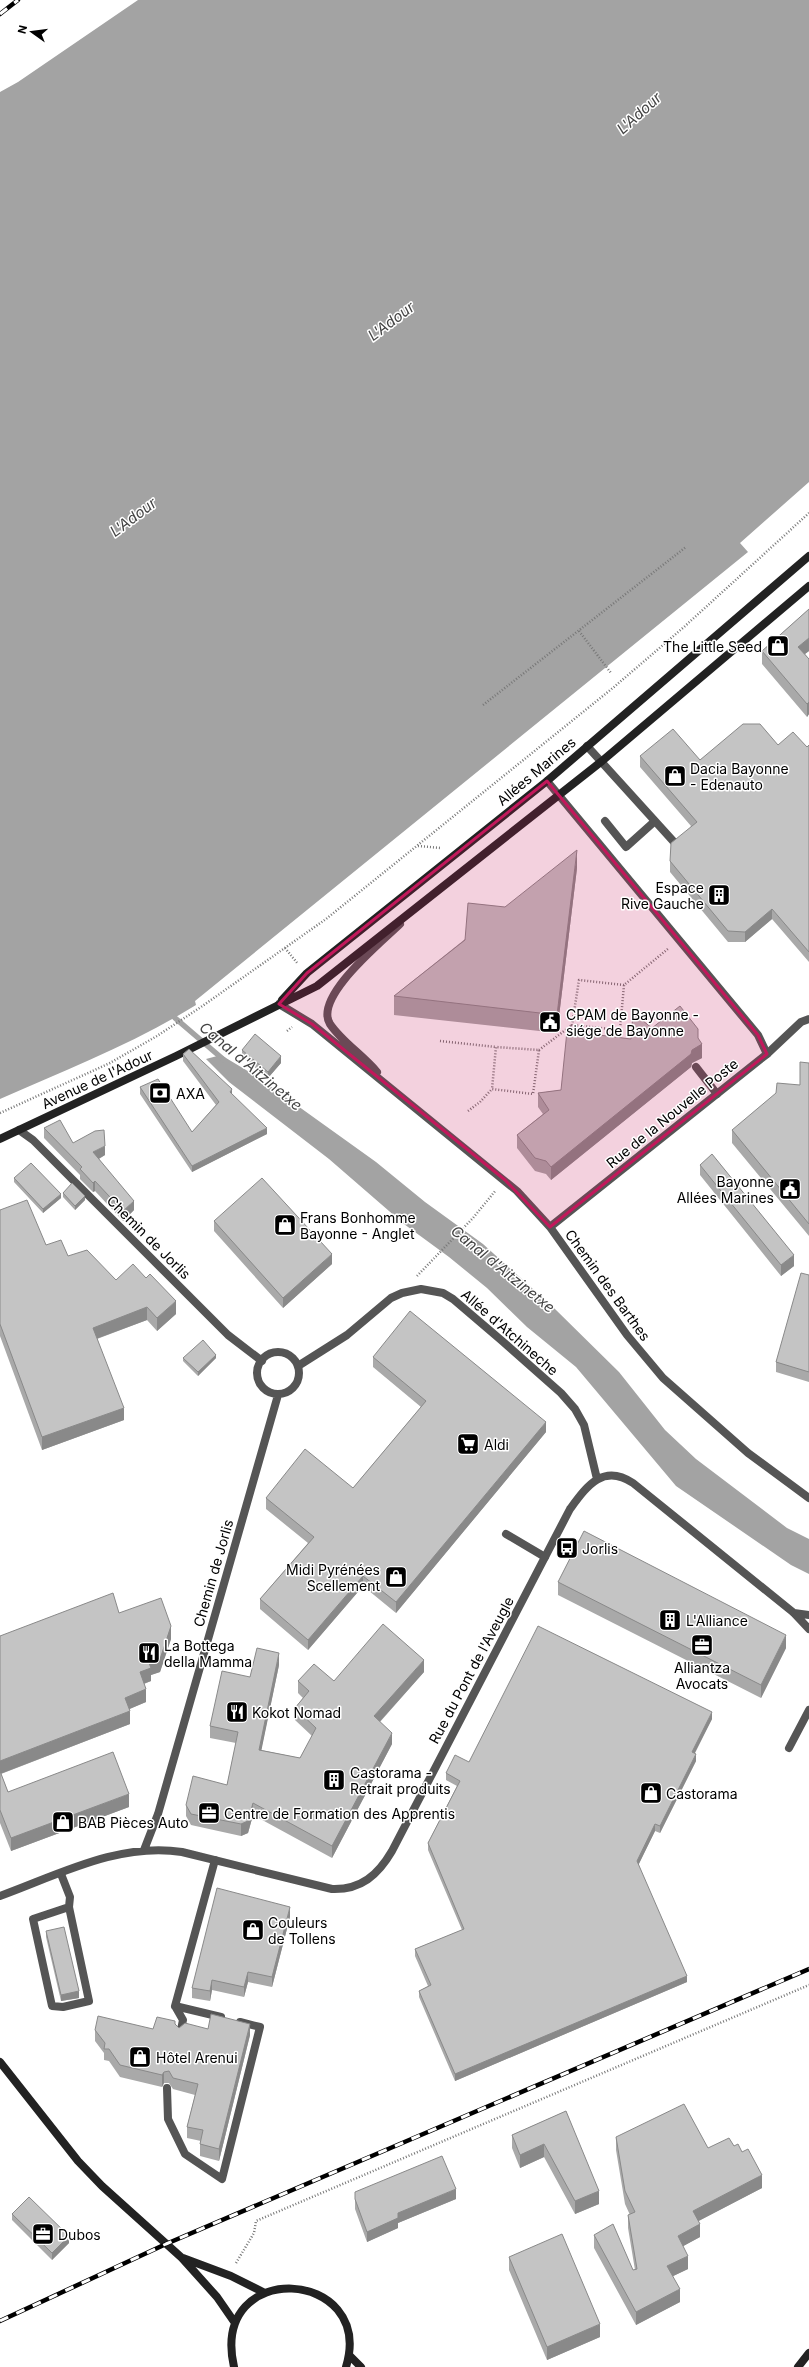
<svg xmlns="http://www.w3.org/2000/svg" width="809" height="2367" font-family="Inter,sans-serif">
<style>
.water{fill:#a3a3a3}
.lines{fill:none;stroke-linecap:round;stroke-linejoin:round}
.stream{stroke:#a3a3a3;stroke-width:5.5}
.path{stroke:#777;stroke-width:2.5;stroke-dasharray:1 2;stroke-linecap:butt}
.service{stroke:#555;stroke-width:8}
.pedestrian{stroke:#555;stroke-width:8}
.minor{stroke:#555;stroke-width:8}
.secondary{stroke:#222;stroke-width:8}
.rail-casing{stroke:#000;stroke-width:4.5}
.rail{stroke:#fff;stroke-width:3;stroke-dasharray:9;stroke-linecap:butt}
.wall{fill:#a9a9a9}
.shaded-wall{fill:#898989}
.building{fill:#c4c4c4;stroke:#898989}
.marked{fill:#c2185b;fill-opacity:0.2;stroke:#c2185b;stroke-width:3;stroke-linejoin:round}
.labels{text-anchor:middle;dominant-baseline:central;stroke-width:3;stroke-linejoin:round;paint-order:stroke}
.poi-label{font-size:14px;fill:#000;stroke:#fff;text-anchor:start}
.street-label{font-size:14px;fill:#000;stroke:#fff}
.water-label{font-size:15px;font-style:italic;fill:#444;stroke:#fff}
</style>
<rect width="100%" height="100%" fill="#fff"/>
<path class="water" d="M138,0h671v482l-69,61 8,9 -553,449 1,4c-61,38 -130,65 -196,94v-1007l18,-10z
M221,1055l35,21 120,86 49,40 58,42 72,65 64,63 46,58 31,29 91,69 22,11v35l-18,-9 -115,-79 -100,-119 -49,-40 -40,-39 -38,-31 -45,-33 -75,-65 -100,-77 -23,-23z"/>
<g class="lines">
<path class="stream" d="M175,1018l49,42"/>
<path class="path" d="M579,631l32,42
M483,705l203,-158
M418,846l23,2
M285,948l13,16
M624,985l-45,-5 -7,45 48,5 4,-45 45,-37
M287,1031l5,-4
M440,1041l56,6
M539,1050l33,-25
M468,1111l12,-9 12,-13 41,5 6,-44 -43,-3 -4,42
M0,1113l110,-50 47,-27 44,-29 125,-88 288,-232 70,-60 125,-114
M417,1276l56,-58 23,-28
M236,2263l18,-30 2,-12 553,-236"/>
<path class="service" d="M587,746l87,96
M605,821l21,26 29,-26
M696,1067l21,27
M506,1534l39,23
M789,1748l20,-38
M61,1874l9,23 -1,10 20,94 -26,6 -11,-1 -19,-87 36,-12
M175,2006l46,11
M180,2034l3,-14 -8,-14 40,-146
M167,2088l1,31 17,35 37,25 38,-152 -20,-5"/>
<path class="pedestrian" d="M547,781l211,254 9,19"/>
<path class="minor" d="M279,1004l33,20 205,167 33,36 77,108 36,43 85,75 61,45
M377,1072c-14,-17 -35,-30 -47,-48 -17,-27 53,-83 70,-100
M19,1130l14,10 195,195 34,26
M550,1227l217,-173 34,-32 8,-3
M257 1373a21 21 0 1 1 42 0a21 21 0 1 1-42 0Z
M298,1366l49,-31 44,-37 11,-5 19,-4 22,4 10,6 48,41 60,53 14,16 9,16 13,54
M794,1613l15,2
M144,1850l14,-36 120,-419
M0,1896c58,-21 119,-54 182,-44l150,37c29,1 46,-14 60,-38l178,-342c17,-23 33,-46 63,-26l161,130 15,16"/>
<path class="secondary" d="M282,1000l25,-27 240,-192 262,-225
M0,1139l176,-83 141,-70 285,-225 207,-175
M0,2062l78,99 24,25 80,72 35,39 18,26
M183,2258l48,18 34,17
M349,2355l12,12
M234,2367c-25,-110 142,-99 112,0
M798,2367l11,-14"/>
<g class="rail-casing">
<path id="rail" d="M0,14l18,-14
M0,2321l166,-77 643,-275"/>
</g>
<use href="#rail" class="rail"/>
</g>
<path class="wall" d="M809,609v42l-4,3 4,5v55l-2,3 -45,-53v-13z
M778,745l29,2 2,-2v217l-37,-43 -27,23h-17l-58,-70v-11l21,-35 -51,-59v-11l60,4z
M577,868l-20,165 -163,-18v-19l111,-89z
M652,1028l46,11 4,19 -10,5 -1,4 -140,113 -5,-6 -11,-3 -18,-23v-13l26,-21 -5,-7v-14l23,-3 70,-51z
M242,1050l39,13 -13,15 -26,-21z
M183,1054l49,41 35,39 -75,38 -52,-78v-7l52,45 24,-27 -33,-44z
M809,1063v173l-77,-93v-13l68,-45z
M44,1128l29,15 32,12 -6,4 35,51 -11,11 -28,-30 -2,1 -13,-13v-4l-36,-37z
M700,1165l94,101 -13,10 -81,-101z
M14,1178l47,20 -18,15 -29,-31z
M63,1193l22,7 -10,10 -12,-13z
M0,1210l46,35 70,35 60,34 -19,17 -10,-11 -50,19 27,81 -82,30 -42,-114z
M214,1221l118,43 -49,44 -69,-77z
M809,1275v107l-33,-10v-10z
M373,1357l173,75 -150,181 -33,-27 -55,64 -48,-41v-10l48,-56 -42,-34v-11l87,-10 68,-81 -48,-40z
M183,1358h33l-18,18 -15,-15z
M558,1582l228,66 -25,50 -203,-103z
M119,1613l52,26 -11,33 -9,3v6l-7,3 2,18 -17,7 1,15 -129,50 7,18 121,15 -118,44 -11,-28v-187z
M279,1665l-18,85 39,8 12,-22 -17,-16v-12l8,-10 -5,-5v-12h36l90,-9 -44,50 12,22 -60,114 -79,-43 -5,18 -7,3 -50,-11 -5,-9v-11l41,-20 9,-42 -26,-5v-12l40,-49z
M712,1719l-18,34 2,8 -36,72 -5,-2 -17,34 49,117 -232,99 -36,-84v-6l9,-5 -13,-30v-7l47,-19 -34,-80v-7l29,-57 -11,-6v-7l23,-11z
M290,1917l-18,70 -24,-5 -4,15 -32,-7 -2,11 -18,-3v-10z
M46,1931l33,67 -18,3 -15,-64z
M175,2024l4,4 29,1 42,6 -31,126 -19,-5v-12l1,-3 -14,-3v-11l8,-32 -22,-6 -4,-6h-5l-2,4 -42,-10 -11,-16 -5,-1v-7l-9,-12v-11l58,-1z
M566,2111l33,93 -24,10 -31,-57 -24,11 -8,-20v-13z
M616,2137l92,11 26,-2 28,42 -64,33 2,16 -17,9 5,23 -15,7 7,26 -44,23 -42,-77v-13l39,35h2l-7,-42v-13h2l-5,-11 -9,-54z
M355,2192l101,7 -58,24v5l-31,14 -12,-33z
M12,2214l57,29 -17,17 -40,-40z
M509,2257l91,80 -53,23 -38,-90z"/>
<path class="shaded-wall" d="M809,638v13l-11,8v-12z
M809,702v12l-2,3v-13z
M577,850v18l-20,165v-18z
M772,909v10l-27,23v-10z
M698,1029v13l4,2v14l-10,5 -1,4 -140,113v-13z
M281,1056v7l-13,15v-6z
M232,1089v7l-2,-4z
M267,1128v6l-75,38v-6z
M105,1146v9l-12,7v-10z
M95,1181v10l-2,1v-9z
M61,1194v4l-18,15v-4z
M85,1196v4l-10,10v-4z
M134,1201v9l-11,11v-10z
M332,1254v10l-49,44v-10z
M794,1255v11l-13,10v-11z
M176,1301v13l-19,17v-13z
M147,1307v13l-54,20v-12z
M216,1355v3l-18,18v-4z
M124,1408v12l-82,30v-13z
M546,1422v10l-150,181v-11z
M363,1576v10l-55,64v-10z
M171,1626v13l-11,33 -9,3v6l-11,4v-13l9,-9z
M786,1635v13l-25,50v-13z
M279,1653v12l-20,97v-12z
M424,1660v12l-50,56v-12z
M146,1689v13l-21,9v-13z
M130,1711v13l-130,50v-13z
M712,1712v7l-20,40v-7z
M392,1733v11l-60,114v-12z
M696,1754v7l-36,72v-7z
M129,1794v13l-118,44v-13z
M253,1803v12l-5,18 -7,3v-12z
M655,1824v7l-18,37v-7z
M290,1907v10l-18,70v-10z
M248,1972v10l-4,15v-10z
M687,1976v6l-232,99v-7z
M212,1980v10l-2,11v-10z
M79,1991v7l-18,3v-6z
M250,2024v11l-31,126v-12z
M164,2072v11l-2,4v-12z
M544,2144v13l-24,11v-13z
M762,2175v13l-69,36v-13z
M456,2189v10l-58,24v5l-31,14v-10l31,-19z
M599,2191v13l-24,10v-13z
M700,2224v13l-22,12v-13z
M69,2236v7l-17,17v-7z
M688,2256v13l-21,10v-13z
M680,2289v13l-44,23v-13z
M600,2324v13l-53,23v-13z"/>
<path class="building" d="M809,609v29l-11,9 11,12v43l-2,2 -45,-53z
M743,724h17l18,21 15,-13 14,15 2,-2v207l-37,-43 -27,23 -17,-1 -58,-70 1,-18 26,-21 -57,-66 33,-27 27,31z
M577,850l-20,165 -163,-19 71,-56 3,-37 37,4z
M680,1006l18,23v9l4,6 -10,6 -1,4 -140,113 -5,-6 -11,-3 -18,-23 32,-25 -11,-17 23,-3 6,-59 64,8 2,-26 19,15z
M255,1034l26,22 -13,16 -26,-22z
M189,1049l43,40 -2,3 37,36 -75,38 -52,-79 18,-8 34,53 27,-30 -36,-48z
M800,1062l9,1v161l-77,-94 44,-37 1,-10 23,2z
M60,1120l13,23 22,-12 9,-1 1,16 -12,6 41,49 -11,10 -28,-30 -2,2 -13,-14 2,-2 -38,-39z
M712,1154l82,101 -13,10 -81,-100z
M31,1163l30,31 -18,15 -29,-31z
M262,1178l70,76 -49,44 -69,-77z
M72,1183l13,13 -10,10 -12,-13z
M27,1200l19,45 15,-5 7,16 19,-6 29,30 17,-16 13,14 4,-4 26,27 -19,17 -10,-11 -54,21 31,80 -82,29 -42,-113v-114z
M801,1273l8,2v97l-33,-10z
M410,1311l136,111 -150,180 -33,-26 -55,64 -48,-41 54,-62 -48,-39 39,-49 48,39 73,-87 -53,-44z
M203,1340l13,15 -18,17 -15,-14z
M584,1531l202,104 -25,50 -203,-103z
M113,1593l6,20 42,-15 10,28 -11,33 -11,4 2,5 -11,4 6,17 -21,9 5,13 -130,50v-125z
M383,1624l41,36 -50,56 18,17 -60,113 -79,-43 -5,18 -7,3 -50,-10 -5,-9 7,-29 34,9 11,-53 -28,-6 12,-55 28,6 7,-29 22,5 -20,97 41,8 16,-30 -21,-20 14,-17 -11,-10 16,-17 20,17z
M538,1626l174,86 -20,40 4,2 -36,72 -5,-2 -18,37 50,115 -232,98 -36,-83 12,-6 -16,-36 49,-20 -36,-86 32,-62 -14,-8 9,-18 14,7z
M113,1752l16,42 -118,44 -11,-28v-39l8,21z
M217,1888l73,19 -18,70 -24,-5 -4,15 -32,-7 -2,11 -18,-3z
M64,1927l15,64 -18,4 -15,-64z
M211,2014l39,10 -31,125 -19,-5 3,-14 -16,-3 11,-43 -25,-6 -4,-7 -5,1 -2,3 -42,-10 -11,-16h-5l1,-6 -10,-13 3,-14 55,13 4,-12 18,4v3l4,4 6,-5 23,6z
M684,2104l24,44 21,-10 5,8 4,-2 4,8 6,-3 14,26 -69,36 7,13 -22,12 10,20 -21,10 13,23 -44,23 -42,-77 19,-11 20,46 4,-1 -9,-54 7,-3 -10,-21 -9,-54z
M566,2111l33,80 -24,10 -31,-57 -24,11 -8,-20z
M442,2156l14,33 -58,24v5l-31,14 -12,-33v-7z
M29,2197l40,39 -17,17 -40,-39z
M562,2234l38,90 -53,23 -38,-90z"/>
<path class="marked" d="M547,781l211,254 9,19 -217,173 -45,-47 -193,-156 -33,-20 28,-31z"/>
<defs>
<g id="shop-square" transform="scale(1.15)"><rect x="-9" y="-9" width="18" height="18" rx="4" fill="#000" stroke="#fff"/><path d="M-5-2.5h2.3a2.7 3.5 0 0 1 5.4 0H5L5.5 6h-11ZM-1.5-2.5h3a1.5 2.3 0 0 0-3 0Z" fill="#fff"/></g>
<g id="building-square" transform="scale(1.15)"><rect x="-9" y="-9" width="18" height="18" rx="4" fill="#000" stroke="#fff"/><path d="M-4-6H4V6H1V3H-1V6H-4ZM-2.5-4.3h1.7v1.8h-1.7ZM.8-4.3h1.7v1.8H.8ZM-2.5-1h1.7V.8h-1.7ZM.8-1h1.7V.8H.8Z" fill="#fff"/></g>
<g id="civic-square" transform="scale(1.15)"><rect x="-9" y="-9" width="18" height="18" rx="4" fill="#000" stroke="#fff"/><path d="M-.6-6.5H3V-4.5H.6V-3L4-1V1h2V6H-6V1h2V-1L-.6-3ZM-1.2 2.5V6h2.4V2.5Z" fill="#fff"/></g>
<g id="bank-square" transform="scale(1.15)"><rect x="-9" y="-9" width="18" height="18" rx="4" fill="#000" stroke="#fff"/><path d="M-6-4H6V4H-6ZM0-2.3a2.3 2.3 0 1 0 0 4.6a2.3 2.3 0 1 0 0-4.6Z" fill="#fff"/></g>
<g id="supermarket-square" transform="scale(1.15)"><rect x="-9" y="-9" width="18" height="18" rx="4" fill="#000" stroke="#fff"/><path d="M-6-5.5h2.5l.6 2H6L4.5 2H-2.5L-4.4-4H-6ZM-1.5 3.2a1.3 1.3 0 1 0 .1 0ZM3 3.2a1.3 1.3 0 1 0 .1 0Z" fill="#fff"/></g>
<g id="bus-square" transform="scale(1.15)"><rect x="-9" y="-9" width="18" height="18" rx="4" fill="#000" stroke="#fff"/><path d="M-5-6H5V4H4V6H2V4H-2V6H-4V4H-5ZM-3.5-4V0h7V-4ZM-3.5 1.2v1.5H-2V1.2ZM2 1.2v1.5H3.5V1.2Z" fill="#fff"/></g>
<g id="office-square" transform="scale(1.15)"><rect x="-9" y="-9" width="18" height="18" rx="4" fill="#000" stroke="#fff"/><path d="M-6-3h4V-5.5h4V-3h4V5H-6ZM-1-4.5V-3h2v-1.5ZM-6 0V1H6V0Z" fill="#fff"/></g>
<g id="restaurant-square" transform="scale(1.15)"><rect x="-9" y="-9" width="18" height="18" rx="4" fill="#000" stroke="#fff"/><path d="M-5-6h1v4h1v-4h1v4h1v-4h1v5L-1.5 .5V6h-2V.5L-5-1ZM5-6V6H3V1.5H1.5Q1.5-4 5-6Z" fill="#fff"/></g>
</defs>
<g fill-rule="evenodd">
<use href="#shop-square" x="778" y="646"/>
<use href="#shop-square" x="675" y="776"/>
<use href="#building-square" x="719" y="895"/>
<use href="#civic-square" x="550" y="1022"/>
<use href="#bank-square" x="160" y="1093"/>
<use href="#civic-square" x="790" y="1189"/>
<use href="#shop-square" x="285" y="1225"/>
<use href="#supermarket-square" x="468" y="1444"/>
<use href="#bus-square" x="567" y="1548"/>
<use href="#shop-square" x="396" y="1577"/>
<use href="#building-square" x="670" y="1620"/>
<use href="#office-square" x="702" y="1645"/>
<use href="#restaurant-square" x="149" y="1653"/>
<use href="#restaurant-square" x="237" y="1712"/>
<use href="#building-square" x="334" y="1780"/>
<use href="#shop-square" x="651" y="1793"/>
<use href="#office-square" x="209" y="1813"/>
<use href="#shop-square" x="63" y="1822"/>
<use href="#shop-square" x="253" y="1930"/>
<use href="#shop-square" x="140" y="2057"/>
<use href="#office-square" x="43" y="2234"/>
</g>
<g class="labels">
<g class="poi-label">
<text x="762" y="646" text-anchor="end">The Little Seed</text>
<text x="690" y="768">Dacia Bayonne<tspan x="690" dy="16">- Edenauto</tspan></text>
<text x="704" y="887" text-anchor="end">Espace<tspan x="704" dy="16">Rive Gauche</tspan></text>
<text x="566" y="1014">CPAM de Bayonne -<tspan x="566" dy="16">siége de Bayonne</tspan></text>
<text x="176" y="1093">AXA</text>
<text x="774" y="1181" text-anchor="end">Bayonne<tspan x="774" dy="16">Allées Marines</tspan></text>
<text x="300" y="1217">Frans Bonhomme<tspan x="300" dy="16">Bayonne - Anglet</tspan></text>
<text x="484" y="1444">Aldi</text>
<text x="582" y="1548">Jorlis</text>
<text x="380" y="1569" text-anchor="end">Midi Pyrénées<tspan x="380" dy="16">Scellement</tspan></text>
<text x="686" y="1620">L'Alliance</text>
<text x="164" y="1645">La Bottega<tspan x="164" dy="16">della Mamma</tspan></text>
<text x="702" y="1667" text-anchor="middle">Alliantza<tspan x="702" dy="16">Avocats</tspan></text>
<text x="252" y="1712">Kokot Nomad</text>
<text x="350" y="1772">Castorama -<tspan x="350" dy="16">Retrait produits</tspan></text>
<text x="666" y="1793">Castorama</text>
<text x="224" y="1813">Centre de Formation des Apprentis</text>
<text x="78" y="1822">BAB Pièces Auto</text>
<text x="268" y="1922">Couleurs<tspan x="268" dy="16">de Tollens</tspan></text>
<text x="156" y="2057">Hôtel Arenui</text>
<text x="58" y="2234">Dubos</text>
</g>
<g class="street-label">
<text transform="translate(536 771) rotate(-40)">Allées Marines</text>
<text transform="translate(97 1079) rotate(-25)">Avenue de l'Adour</text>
<text transform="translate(672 1113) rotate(-39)">Rue de la Nouvelle Poste</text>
<text transform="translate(149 1237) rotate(45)">Chemin de Jorlis</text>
<text transform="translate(608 1285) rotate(54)">Chemin des Barthes</text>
<text transform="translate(510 1332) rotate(41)">Allée d'Atchineche</text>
<text transform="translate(213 1573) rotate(-74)">Chemin de Jorlis</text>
<text transform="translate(471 1670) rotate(-62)">Rue du Pont de l'Aveugle</text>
</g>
<g class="water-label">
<text transform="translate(639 113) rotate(-42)">L'Adour</text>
<text transform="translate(391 321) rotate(-37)">L'Adour</text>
<text transform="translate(133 517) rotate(-37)">L'Adour</text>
<text transform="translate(251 1066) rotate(40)">Canal d'Aitzinetxe</text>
<text transform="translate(503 1269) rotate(39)">Canal d'Aitzinetxe</text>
</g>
</g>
<g transform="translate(32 32) rotate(284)" stroke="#ffffff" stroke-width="3" paint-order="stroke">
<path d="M0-3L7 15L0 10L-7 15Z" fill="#000000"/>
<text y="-6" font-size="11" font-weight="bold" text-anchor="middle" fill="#000000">N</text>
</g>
</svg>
